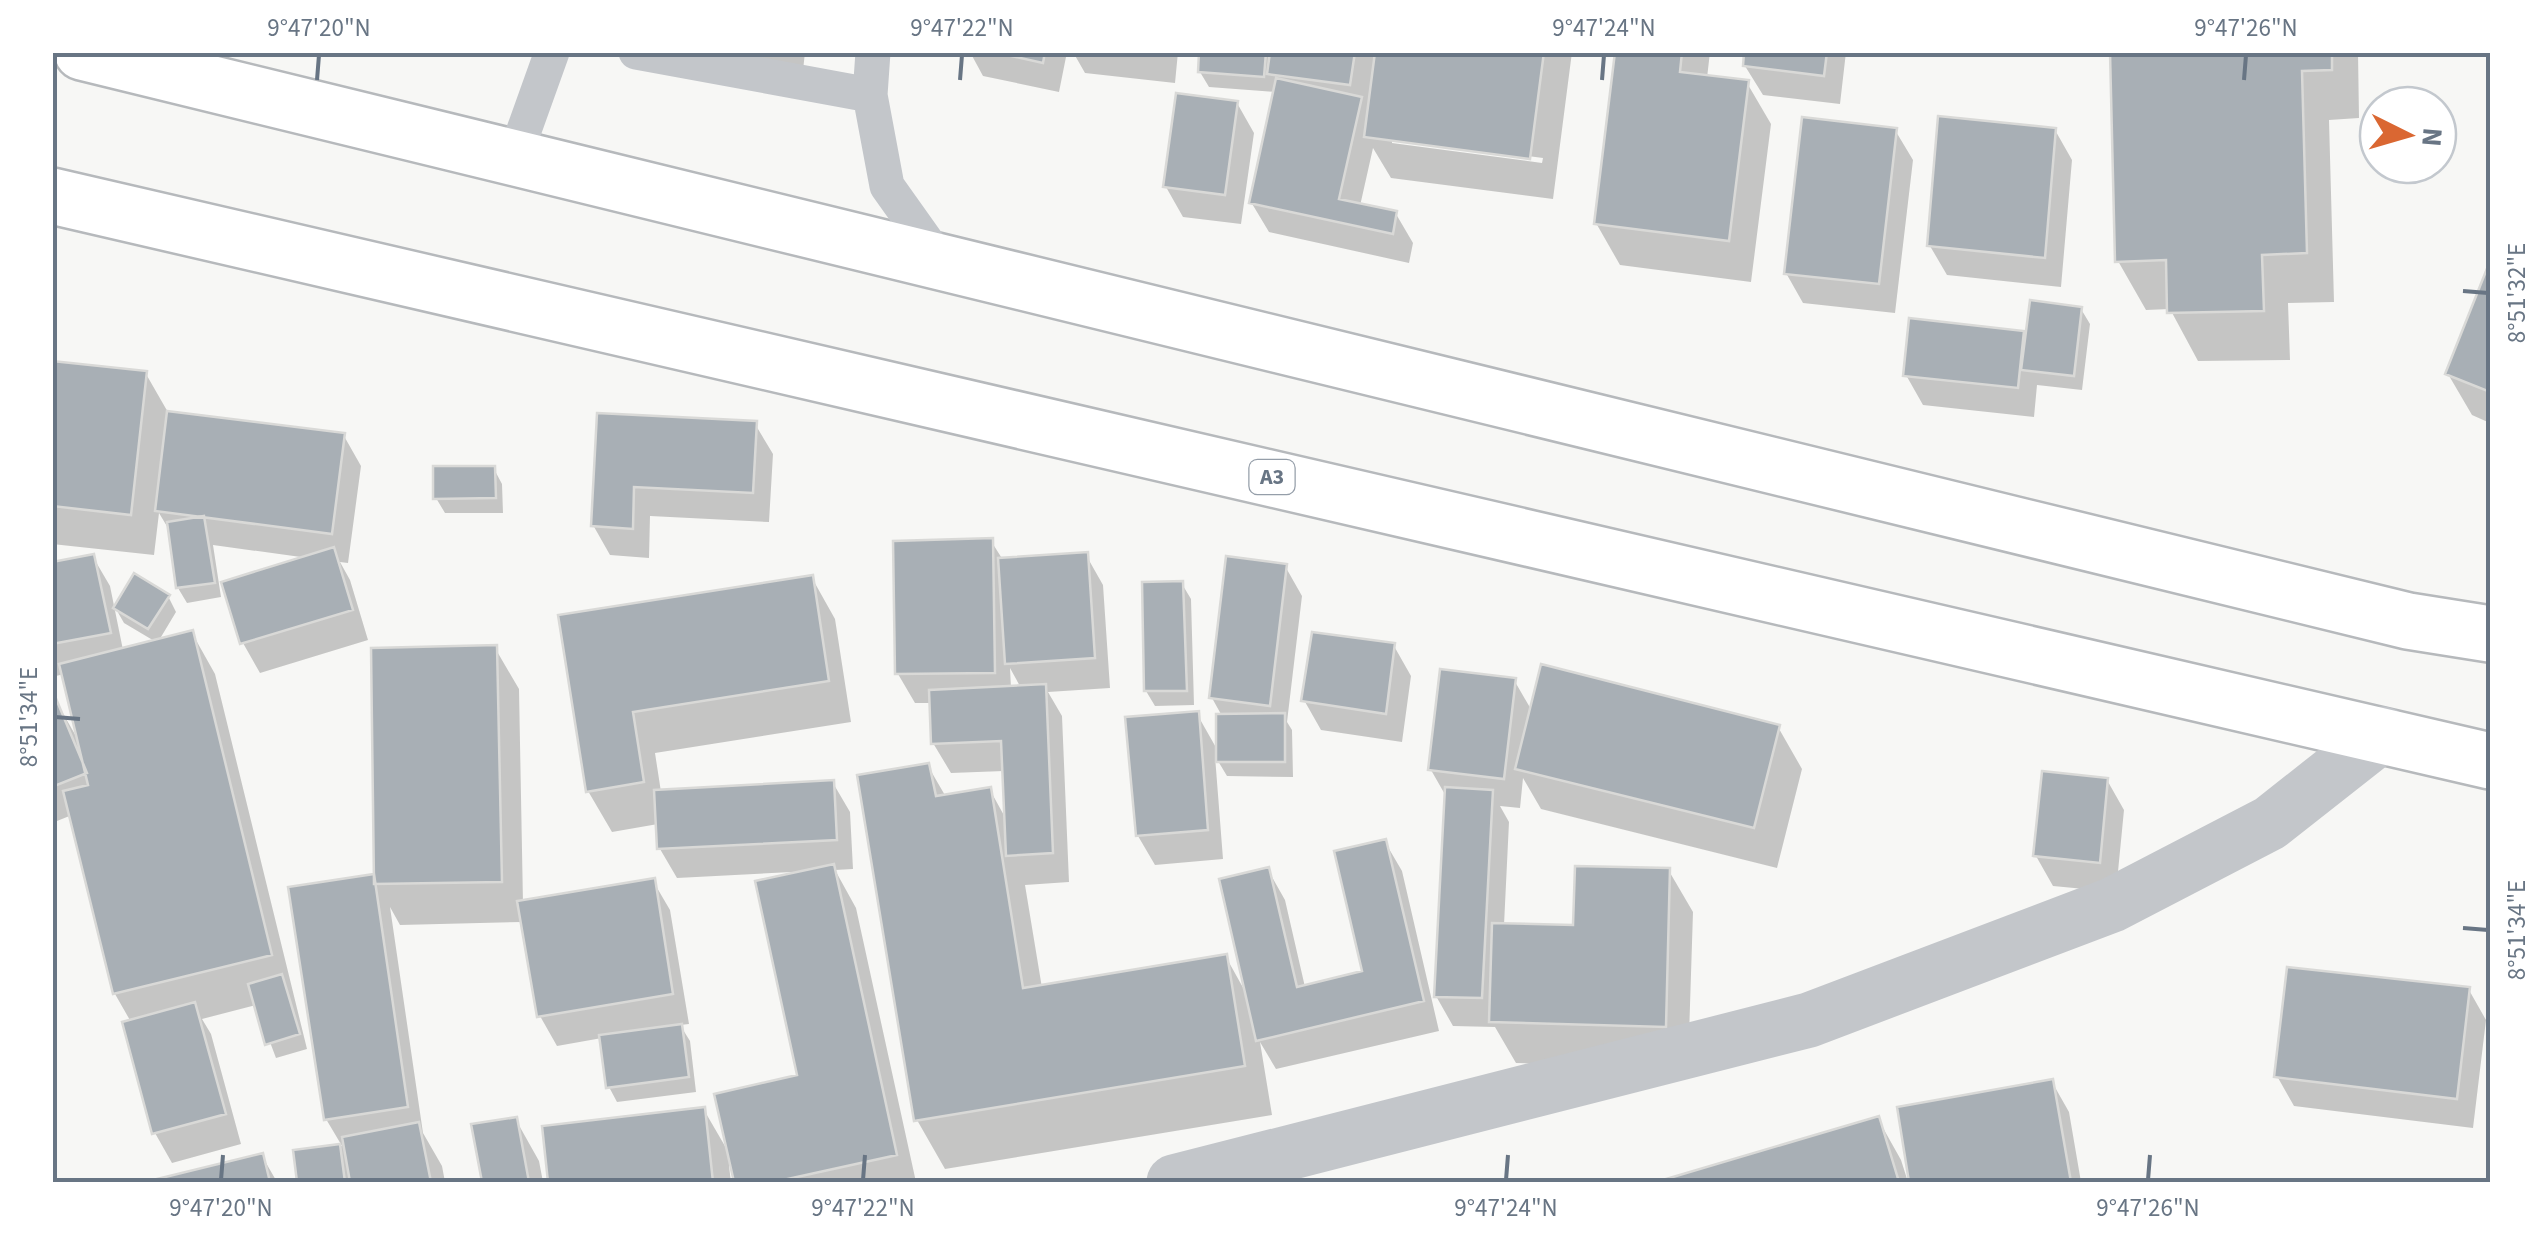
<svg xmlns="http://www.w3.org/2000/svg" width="2543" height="1235" font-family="'Source Sans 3',sans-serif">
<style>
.shadow{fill:#0003;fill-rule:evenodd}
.building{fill:#a8afb5;stroke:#d9d9d7;stroke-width:2.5}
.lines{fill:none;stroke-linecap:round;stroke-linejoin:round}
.trunk-casing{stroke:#b6b9bc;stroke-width:60}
.service{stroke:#c3c6ca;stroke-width:35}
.minor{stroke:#c3c6ca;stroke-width:55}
.trunk{stroke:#fff;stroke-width:55}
.ticks{fill:none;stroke:#687584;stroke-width:4}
.labels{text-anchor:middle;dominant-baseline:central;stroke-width:10;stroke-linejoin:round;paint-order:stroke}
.shield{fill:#fff;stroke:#959ea9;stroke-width:2.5}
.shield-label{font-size:22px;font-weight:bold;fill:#687584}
.neatline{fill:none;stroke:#687584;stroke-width:4}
.ticks-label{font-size:25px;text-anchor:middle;fill:#687584}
</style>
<rect width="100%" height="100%" fill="#f7f7f5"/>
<path class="shadow" d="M668,52h137l-3,28z
M970,52h97l-8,40 -76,-16z
M1073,52h105l-3,31 -90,-10z
M1202,52h370l-19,147 -162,-21 -18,-30 -13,58 36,8 17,29 -4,20 -140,-31 -18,-30 25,-110 -67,-5 -9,-15zM1392,138l151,20 -1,5 -150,-20z
M1618,52h92l-3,26 40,5 24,41 -20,158 -131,-17 -24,-42z
M1747,52h99l-6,52 -77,-9 -18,-29z
M2112,52h246l1,66 -30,2 5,182 -46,1 2,57 -92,1 -28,-52 -24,1 -28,-49z
M1237,103l17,30 -13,91 -58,-7 -17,-30z
M1895,130l18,30 -18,153 -92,-10 -17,-30z
M2055,130l17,30 -11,127 -114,-12 -17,-29z
M2490,268v155l-18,-8 -24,-41z
M2081,309l9,15 -8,66 -45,-5 -3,32 -111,-12 -17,-30 116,-41 5,9z
M52,364l94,10 23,40 175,22 17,30 -13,97 -8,-1 10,18 18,60 -108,33 -17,-30 -18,-59 83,-26 -95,-13 8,52 -34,6 -9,-15 -7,-55 -12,-20 -5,42 -102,-11z
M599,416l156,8 18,30 -4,68 -119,-6 -1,42 -39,-3 -17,-30z
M494,469l8,15 1,29h-58l-9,-15z
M991,541l12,19 83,-5 17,30 7,103 -62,4 14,24 7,166 -44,3 17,103 184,-31 20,36 22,-123 17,30 20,87 60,-14 20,-131 17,29 37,160 -163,38 -16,-27 12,73 -327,54 -28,-49 11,-354 18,31 44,-7 16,29 -2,-48 -53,2 -18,-30 -1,-40h-17l-17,-29zM1010,668l11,20h-10z
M93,557l17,29 13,64 33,-8 -32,-19 -8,-14 52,-13 8,16 -18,30 34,-9 23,41 92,375 -31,9 -20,-53 -54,14 9,15 30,110 -69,19 -17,-30 -30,-110 6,-1 -16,-28 -43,-179 -20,8v-129l29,51 -17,-71 -8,2 -4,-6v-106z
M1285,566l17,30 -15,126 5,8 1,47 -66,-1 -12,-20 8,103 -68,6 -17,-29 59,-122 21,37 4,-35 -10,-18z
M812,578l23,41 16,103 -196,31 6,39 172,-9 17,29 3,57 -18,1 21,38 60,274h-180l-3,-16h-4l2,16h-180l-7,-54 160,-18 25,43 71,-76 -8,-205 -115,6 -17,-29 -2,-25 -46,8 -24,-41 -27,-174z
M1182,584l9,15 3,106 -39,1 -9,-15z
M1394,646l17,30 -9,66 -81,-12 -17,-30z
M495,648l24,41 4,214 130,-22 17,29 19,114 -9,1 10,16 6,51 -79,10 -8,-15 -7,-49 -45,8 -17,-30 -17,-94 -123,3 -10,-18 33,226 19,33 3,16h-145l-4,-30 46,-6 -16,-27 47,-242z
M1514,680l18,31 246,16 24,42 -25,99 -236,-59 -18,-31 -3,30 -20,-2 9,16 -5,103 71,3 94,-57 24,41 -5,156 -172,-5 -21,-36 -42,-1 -17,-30 11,-198 -16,-28z
M2107,780l17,30 -8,82 -63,-6 -17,-30z
M2469,990l17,30 -13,108 -179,-22 -17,-30z
M2052,1082l17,30 12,70h-169l-12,-73z
M1878,1119l23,41 7,22h-243z
M516,1120l23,41 4,21h-59l-10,-56z
M262,1156l15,26h-117v-1z"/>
<path class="building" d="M993,52h52l-2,11z
M1199,52h67l-2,25 -66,-5z
M1270,52h85l-5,33 -83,-11z
M1375,52h169l-14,107 -166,-22z
M1615,52h67l-2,20 69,8 -20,161 -135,-17z
M1744,52h83l-3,24 -81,-10z
M2110,52h222v18l-30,1 5,182 -45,2 2,56 -97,2 -1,-53 -51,2z
M1276,78l86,19 -23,102 58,12 -4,23 -144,-31z
M1176,93l62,8 -13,94 -62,-8z
M1938,116l118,12 -11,130 -118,-12z
M1802,117l95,11 -18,156 -95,-10z
M2490,261v131l-45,-18z
M2030,300l52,7 -8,69 -53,-6z
M1909,318l115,13 -6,57 -115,-12z
M52,361l95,10 -16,144 -79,-9z
M167,411l178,22 -13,101 -177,-23z
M597,413l160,8 -4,72 -119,-6 -1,42 -42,-3z
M433,466h62l1,32 -63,1z
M204,516l11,67 -39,5 -9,-66z
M993,538l2,135 -100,1 -2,-133z
M334,547l19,63 -113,34 -19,-62z
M1088,552l7,106 -90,6 -7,-106z
M94,554l17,79 -59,11v-82z
M1226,556l61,8 -17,142 -61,-8z
M134,573l36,22 -22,34 -35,-21z
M813,575l16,106 -196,31 11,70 -58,10 -28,-177z
M1183,581l4,110h-43l-2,-109z
M193,630l79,325 -159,39 -50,-203 25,-6 -29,-121z
M1312,632l83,11 -9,71 -85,-13z
M497,645l5,237 -128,2 -3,-236z
M1541,664l239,61 -26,103 -239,-59z
M1440,669l76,9 -12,101 -76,-9z
M1046,684l7,169 -47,3 -5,-115 -70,3 -2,-54z
M52,689l35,84 -35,14z
M1199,711l9,119 -72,6 -11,-119z
M1285,713v49h-69v-48z
M929,763l7,33 55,-9 32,201 204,-34 18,112 -331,55 -57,-346z
M2042,771l66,7 -8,85 -67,-7z
M834,780l3,60 -180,9 -3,-59z
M1445,787l48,3 -11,208 -48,-1z
M1386,839l38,162 -168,40 -37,-162 50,-12 28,120 65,-16 -28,-120z
M834,864l63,291 -123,27h-40l-20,-88 83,-19 -42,-194z
M1575,866l95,2 -4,159 -177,-5 3,-99 81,2z
M374,874l34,233 -84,13 -36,-233z
M655,878l18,116 -136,23 -20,-116z
M2287,967l183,20 -13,112 -183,-22z
M282,974l18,60 -35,11 -17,-61z
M195,1002l31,112 -74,20 -30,-112z
M682,1024l7,53 -83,11 -7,-53z
M2053,1079l18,103h-162l-12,-75z
M705,1107l8,75h-165l-6,-56z
M1879,1116l20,66h-243z
M517,1117l12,65h-47l-11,-58z
M419,1122l12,60h-81l-8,-45z
M340,1144l5,38h-48l-4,-32z
M263,1153l7,29h-113v-3z"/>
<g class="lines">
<g class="trunk-casing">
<path id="trunk" d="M82,52l2326,569 82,13
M52,196l2438,565"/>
</g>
<path class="service" d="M636,52l234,43
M873,52l-3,43 17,91 54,76
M514,158l38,-106"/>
<path class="minor" d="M1174,1182l635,-162 303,-115 158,-82 113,-89"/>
<use href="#trunk" class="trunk"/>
</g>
<path class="ticks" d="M317,80l2,-25M960,80l2,-25M1602,80l2,-25M2244,80l2,-25M2463,291l25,2M55,717l25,2M2463,928l25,2M221,1180l2,-25M863,1180l2,-25M1506,1180l2,-25M2148,1180l2,-25"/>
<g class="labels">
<rect class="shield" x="1249.5" y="460" width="45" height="34" rx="8"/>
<g class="shield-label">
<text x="1272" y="477">A3</text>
</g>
</g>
<rect width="2543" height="1235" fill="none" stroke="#ffffff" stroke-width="110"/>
<g transform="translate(2408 135) rotate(95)"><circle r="48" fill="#ffffff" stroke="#c3c8ce" stroke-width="2.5"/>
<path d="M0-8L18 38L0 25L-18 38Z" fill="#da6732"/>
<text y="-15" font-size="28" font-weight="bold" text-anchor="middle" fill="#687584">N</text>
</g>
<rect x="55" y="55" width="2433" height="1125" class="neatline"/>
<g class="ticks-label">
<text x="319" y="36">9°47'20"N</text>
<text x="962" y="36">9°47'22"N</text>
<text x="1604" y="36">9°47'24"N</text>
<text x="2246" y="36">9°47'26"N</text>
<text transform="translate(2516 293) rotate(-90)" y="9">8°51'32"E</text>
<text transform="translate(28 717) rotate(-90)" y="9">8°51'34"E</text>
<text transform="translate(2516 930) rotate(-90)" y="9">8°51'34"E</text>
<text x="221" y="1216">9°47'20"N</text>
<text x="863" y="1216">9°47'22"N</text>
<text x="1506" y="1216">9°47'24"N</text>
<text x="2148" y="1216">9°47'26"N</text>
</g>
</svg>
